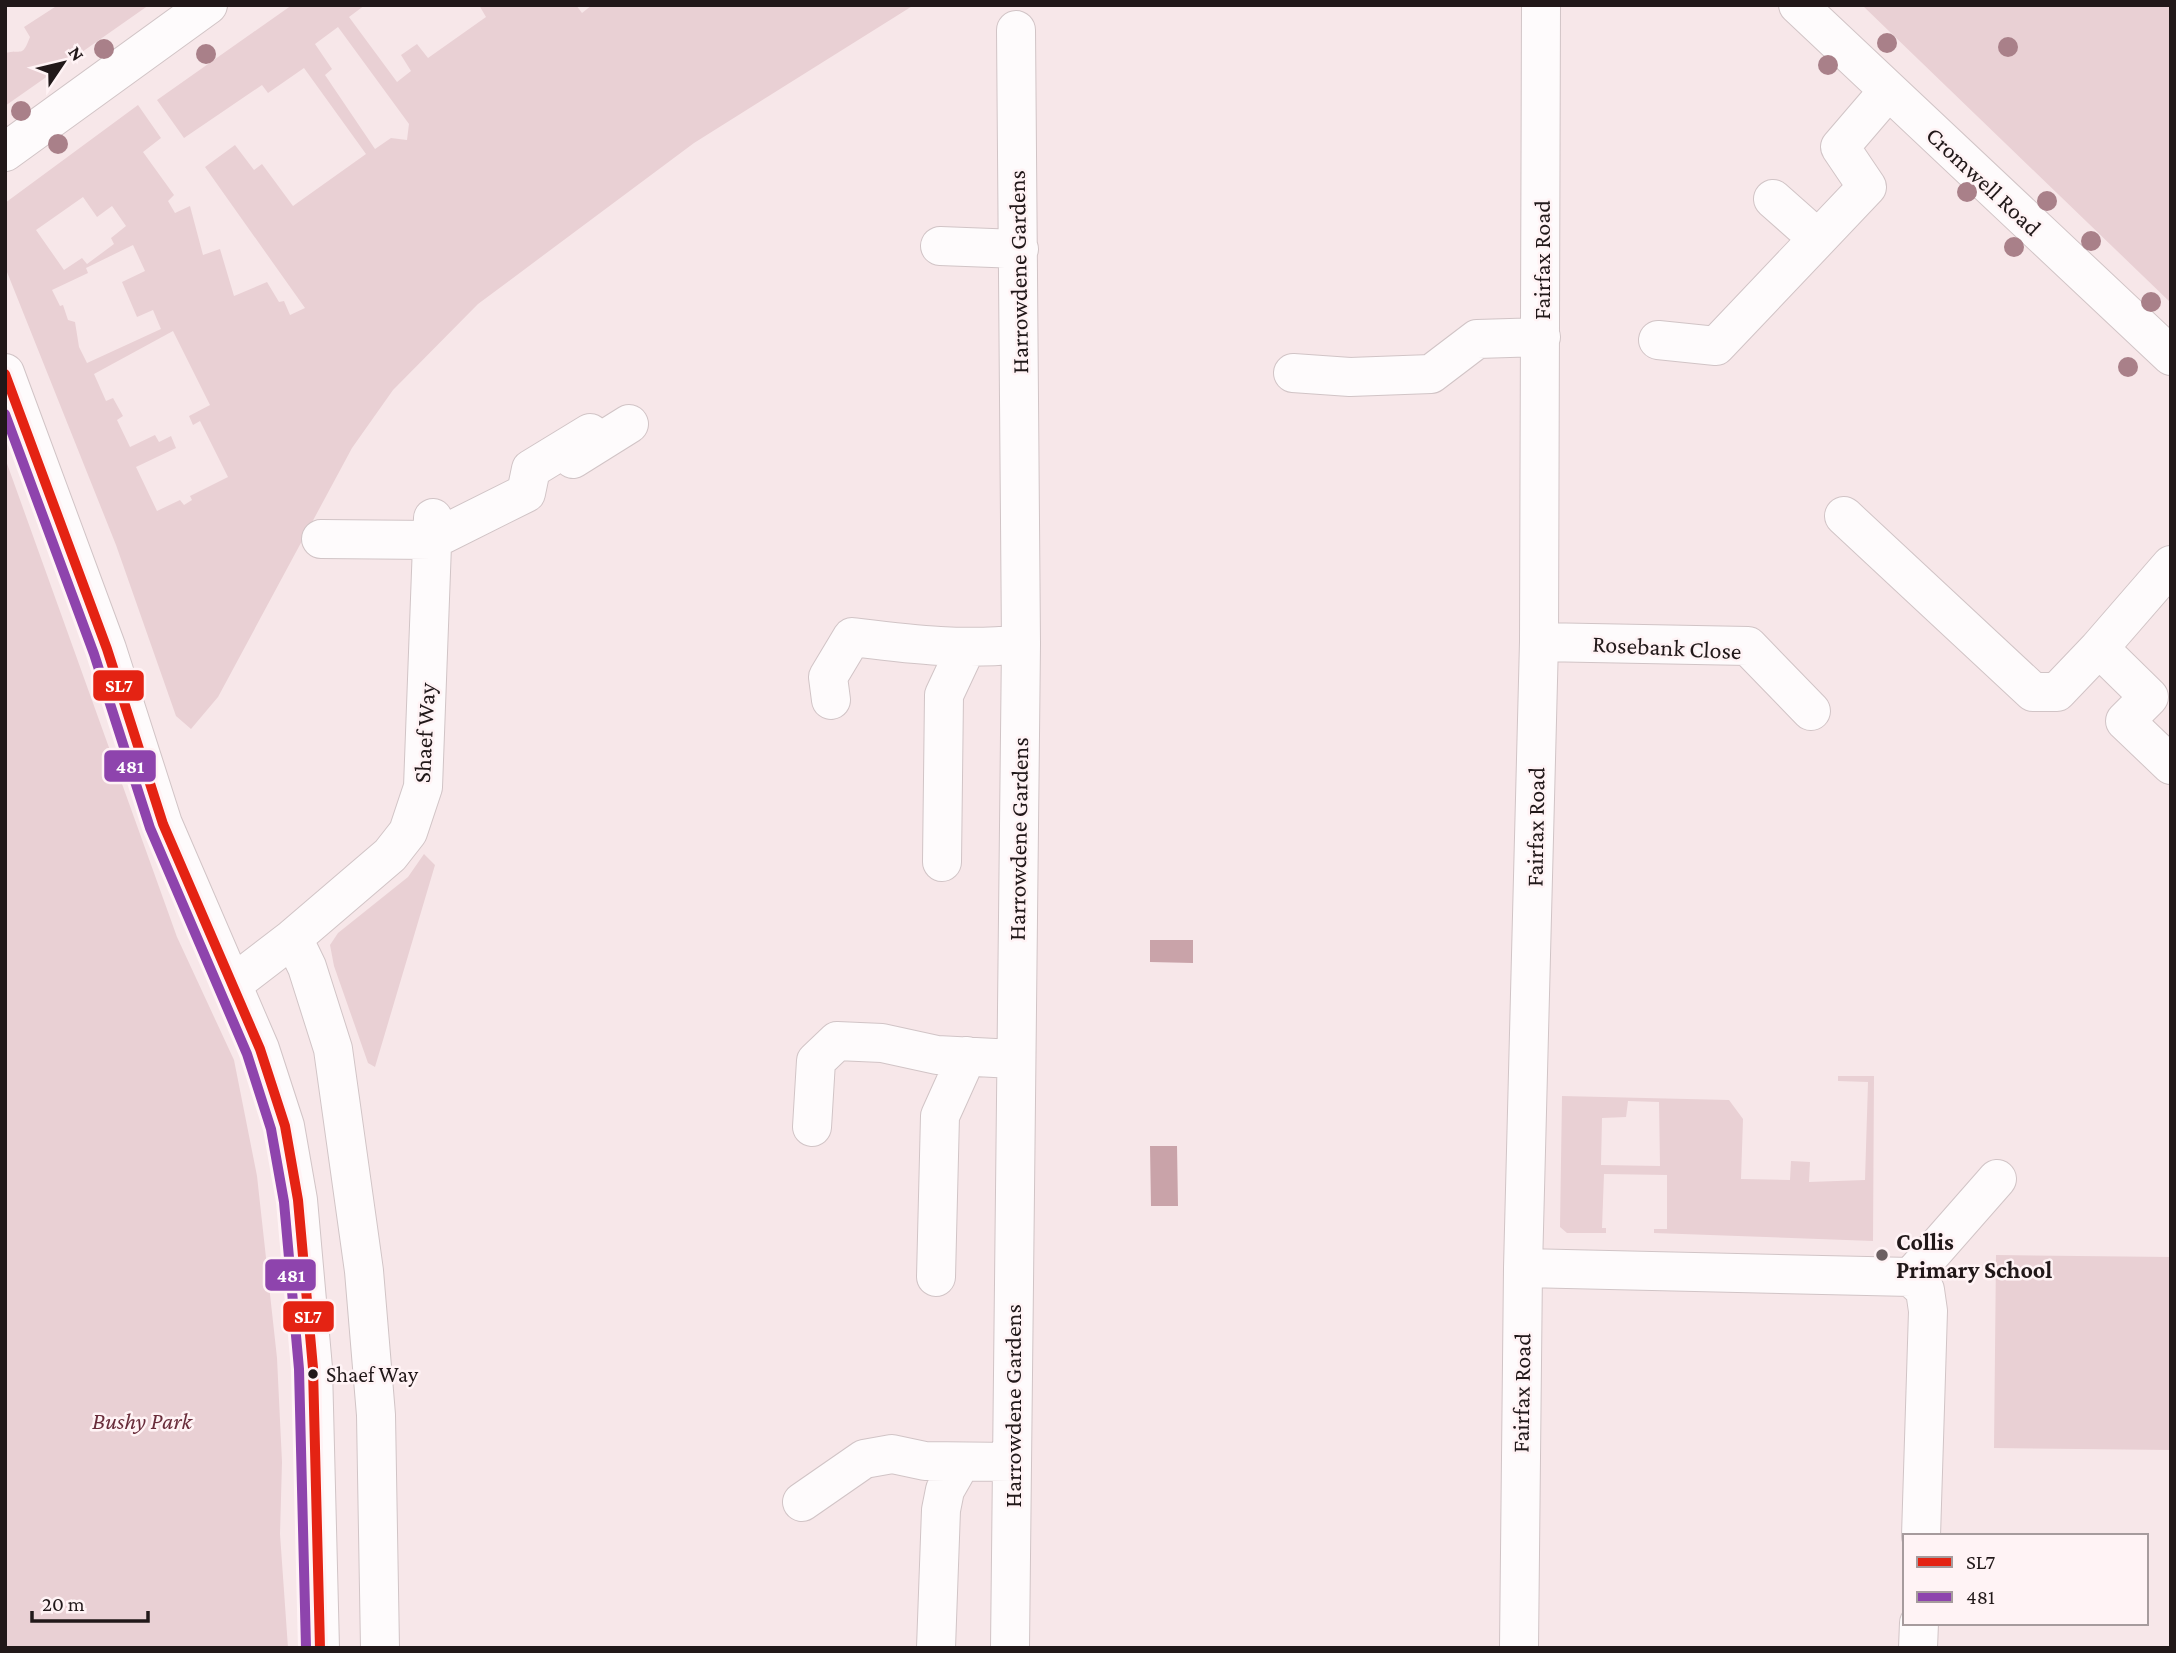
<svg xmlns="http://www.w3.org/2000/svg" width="2176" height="1653" font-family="'Crimson Pro',serif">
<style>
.green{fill:#e9d0d4;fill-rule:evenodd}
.water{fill:#c9a3a9}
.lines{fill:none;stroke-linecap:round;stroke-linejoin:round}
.minor-casing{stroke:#d1c4c6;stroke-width:40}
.major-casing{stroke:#d1c4c6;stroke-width:40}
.minor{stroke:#fefbfc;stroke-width:38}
.major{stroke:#fefbfc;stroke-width:38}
.bus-1-casing{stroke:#fff3f5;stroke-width:16}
.bus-2-casing{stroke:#fff3f5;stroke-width:16}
.bus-1{stroke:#e42313;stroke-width:10}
.bus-2{stroke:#8e44ad;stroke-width:10}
.tree{fill:#a98089}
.poi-dot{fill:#6c6062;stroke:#fff3f5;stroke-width:2.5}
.bus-dot{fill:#211819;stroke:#fff3f5;stroke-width:2.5}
.labels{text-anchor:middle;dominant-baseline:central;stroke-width:5;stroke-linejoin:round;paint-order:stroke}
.bus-label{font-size:22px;fill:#211819;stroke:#fff3f5;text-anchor:start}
.street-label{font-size:24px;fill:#211819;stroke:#fff3f5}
.poi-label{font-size:24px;font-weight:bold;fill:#211819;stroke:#fff3f5;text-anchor:start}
.park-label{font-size:24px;font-style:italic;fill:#692c3a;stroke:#fff3f5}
.line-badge{stroke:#fff3f5;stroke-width:2.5}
.badge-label{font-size:19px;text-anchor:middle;font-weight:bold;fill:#fff}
</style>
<rect width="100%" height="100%" fill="#f7e7e9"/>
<path class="green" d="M58,5h91l-144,101v-53c17,-4 17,5 25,-16l-6,-10z
M292,5h73l-16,12 48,65 14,-11 -10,-16 16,-11 11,14 58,-41 -7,-12h97l6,8 10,-8h322l-220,138 -216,161 -85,86 -41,58 -134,249 -27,32 -15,-13 -60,-171 -111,-278v-64l133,-98 23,33 -18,14 31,43 -6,6 7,12 15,-7 13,49 17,-6 14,47 33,-14 12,20 5,-1 6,14 15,-7 -100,-141 30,-22 19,25 8,-6 31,42 73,-52 -62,-86 -36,25 -6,-8 -78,53 -27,-38zM338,27l71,97 -2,16 -16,-2 -16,11 -50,-74 7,-6 -17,-25zM83,197l14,20 15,-11 14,20 -15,12 3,6 -27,20 -5,-6 -18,12 -28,-40zM133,245l12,26 -23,11 15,35 16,-7 8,19 -74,34 -8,-16 -4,-25 -7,-2 -5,-15 -3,1 -8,-16 36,-17 -2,-5zM173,331l37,74 -21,11 4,9 7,-4 28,56 -38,19 2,4 -8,5 -4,-5 -23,11 -21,-44 40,-19 -5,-12 -12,6 -4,-7 -25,12 -13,-27 6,-4 -10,-18 -7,3 -12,-27z
M1862,5h309v298z
M5,458l172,479 57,123 23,116 20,182 5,104 -2,72 8,114h-283z
M424,854l11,11 -60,202 -7,-4 -34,-97 -4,-21 8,-12 70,-56z
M1838,1076h36l-1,165 -219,-8v-4h13v-54l-63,-1 -2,54h4v5h-39l-7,-6 2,-131 167,4 14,19 -2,60 49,1 1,-19 19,1 -1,20 56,-2 3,-98 -30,-1zM1628,1101l31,1 1,64 -59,-1 1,-47 24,-1z
M1996,1255l175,2v193l-177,-2z"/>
<path class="water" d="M1150,940h43v23l-43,-1z
M1150,1146h27l1,60h-27z"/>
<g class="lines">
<g class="minor-casing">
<path id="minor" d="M5,152l203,-147
M1773,199l44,39
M940,246l79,3
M1658,340l58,6 151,-159 -27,-40 48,-56
M1293,373l57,4 81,-3 46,-35 64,-2
M573,459l56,-35
M1844,516l189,176h24l42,-44
M321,539l111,1 94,-47 5,-24 59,-36
M2171,565l-72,83 50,49 -24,24 46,44
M1539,642l209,4 63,65
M831,700l-3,-23 24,-40c58,7 111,14 169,7
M942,862l2,-167 22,-47
M233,984l60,-46
M812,1127l4,-66 21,-20 45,2 55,12 77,4
M1523,1268l388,9 86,-98
M936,1277l4,-161 27,-60
M1911,1277l14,13 3,21 -7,225
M802,1502l62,-43 28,-5 33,7 87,1
M380,1648l-4,-233 -12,-144 -31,-222 -26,-82 -14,-29 97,-83 18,-23 15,-45 10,-269
M936,1648l5,-138 4,-20 16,-28
M1010,1648l11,-1004 -5,-614
M1519,1648l4,-380 16,-626 2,-637
M1918,1648l1,-25"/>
</g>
<g class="major-casing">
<path id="major" d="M1798,5l373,351
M5,373l102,276 56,175 97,225 25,77 13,74 15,168 7,280"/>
</g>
<use href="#minor" class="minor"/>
<use href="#major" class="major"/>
<g class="bus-1-casing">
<path id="bus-1" d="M5,374l102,275 56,175 97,225 25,77 13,74 15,168 7,280"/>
</g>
<g class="bus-2-casing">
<path id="bus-2" d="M5,414l89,240 56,174 97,226 24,75 13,73 15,167 7,279"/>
</g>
<use href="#bus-1" class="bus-1"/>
<use href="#bus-2" class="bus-2"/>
</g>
<g class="tree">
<circle cx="1887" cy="43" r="10"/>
<circle cx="2008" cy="47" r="10"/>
<circle cx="104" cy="49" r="10"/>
<circle cx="206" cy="54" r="10"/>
<circle cx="1828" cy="65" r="10"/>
<circle cx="21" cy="111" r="10"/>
<circle cx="58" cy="144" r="10"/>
<circle cx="1967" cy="192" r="10"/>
<circle cx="2047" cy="201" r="10"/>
<circle cx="2091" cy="241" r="10"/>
<circle cx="2014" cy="247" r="10"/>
<circle cx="2151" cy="302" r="10"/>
<circle cx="2128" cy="367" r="10"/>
</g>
<circle class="poi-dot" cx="1882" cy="1255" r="7"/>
<circle class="bus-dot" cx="313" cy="1374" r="6"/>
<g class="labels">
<g class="bus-label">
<text x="326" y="1374">Shaef Way</text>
</g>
<g class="street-label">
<text transform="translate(1984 181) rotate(43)">Cromwell Road</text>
<text transform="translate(1541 260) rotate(-90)">Fairfax Road</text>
<text transform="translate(1018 272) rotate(-91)">Harrowdene Gardens</text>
<text transform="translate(1667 647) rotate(3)">Rosebank Close</text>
<text transform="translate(424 733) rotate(-87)">Shaef Way</text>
<text transform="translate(1535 827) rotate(-89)">Fairfax Road</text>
<text transform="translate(1018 839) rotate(-89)">Harrowdene Gardens</text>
<text transform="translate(1521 1393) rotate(-89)">Fairfax Road</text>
<text transform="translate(1012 1406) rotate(-90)">Harrowdene Gardens</text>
</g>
<g class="poi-label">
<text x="1896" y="1241">Collis<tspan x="1896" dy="28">Primary School</tspan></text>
</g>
<g class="park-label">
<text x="142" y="1420">Bushy Park</text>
</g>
</g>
<g class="line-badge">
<rect x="92" y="669" width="53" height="33" rx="7" fill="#e42313"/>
<rect x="103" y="749" width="54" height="34" rx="7" fill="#8e44ad"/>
<rect x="264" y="1258" width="53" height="34" rx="7" fill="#8e44ad"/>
<rect x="282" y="1300" width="53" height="33" rx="7" fill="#e42313"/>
</g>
<g class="badge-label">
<text x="119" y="692">SL7</text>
<text x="130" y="773">481</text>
<text x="291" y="1282">481</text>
<text x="308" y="1323">SL7</text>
</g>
<rect width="2176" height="1653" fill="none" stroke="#211819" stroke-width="14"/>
<rect x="1903" y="1534" width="245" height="91" fill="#fff3f5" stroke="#a69b9d" stroke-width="2"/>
<rect x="1917" y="1557" width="35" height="10" fill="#e42313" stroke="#a69b9d" stroke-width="2"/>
<text x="1966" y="1569" font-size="21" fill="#211819">SL7</text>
<rect x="1917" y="1592" width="35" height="10" fill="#8e44ad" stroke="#a69b9d" stroke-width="2"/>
<text x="1966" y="1604" font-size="21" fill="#211819">481</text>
<g transform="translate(63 63) rotate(55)" stroke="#fff3f5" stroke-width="5" paint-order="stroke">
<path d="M0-5L12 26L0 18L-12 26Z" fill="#211819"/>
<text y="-10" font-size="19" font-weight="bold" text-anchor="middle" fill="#211819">N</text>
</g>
<path d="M32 1611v10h116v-10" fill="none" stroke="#211819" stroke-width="3.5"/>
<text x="42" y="1611" font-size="21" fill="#211819" stroke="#fff3f5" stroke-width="5" paint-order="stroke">20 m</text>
</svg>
